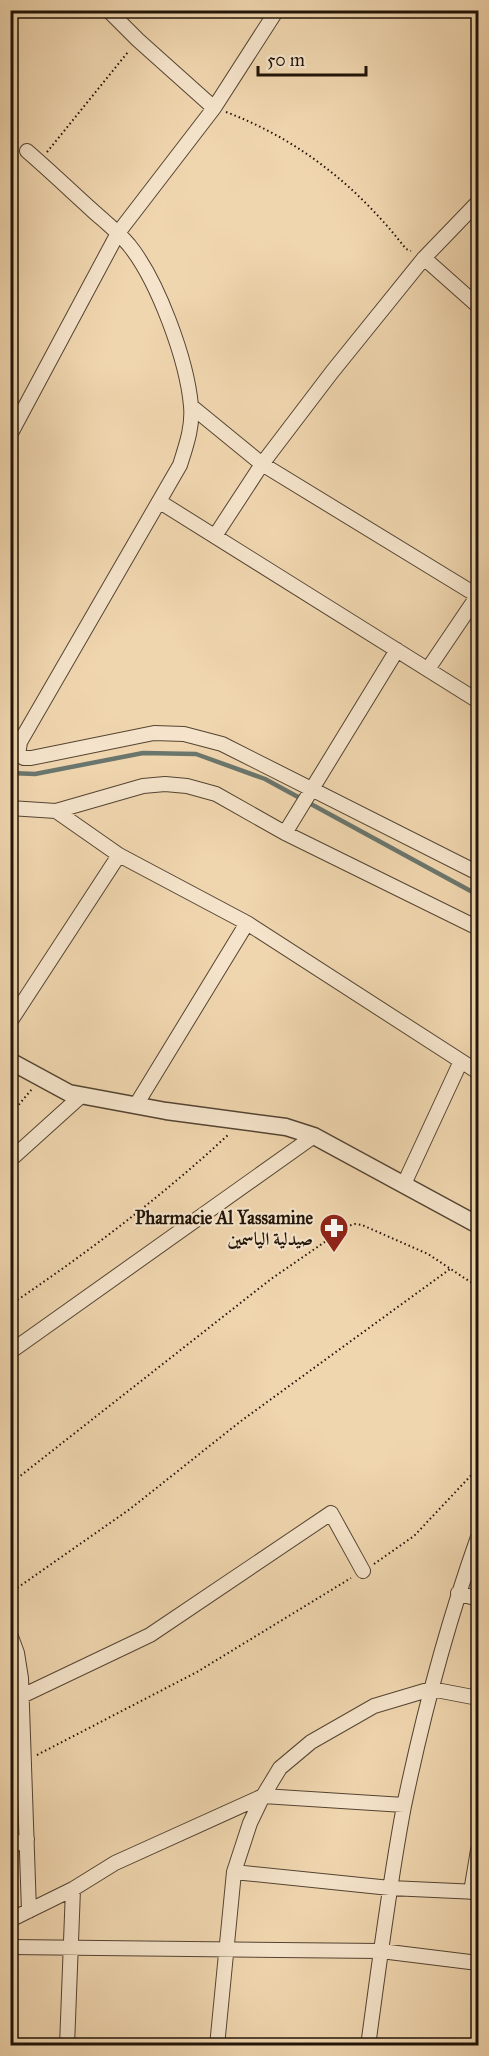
<svg xmlns="http://www.w3.org/2000/svg" width="489" height="2056" font-family="'IM FELL Great Primer',Amiri,serif">
<style>
.lines{fill:none;stroke-linecap:round;stroke-linejoin:round}
.stream{stroke:#6a766d;stroke-width:4.5}
.minor-casing{stroke:#544432;stroke-width:16}
.tertiary-casing{stroke:#544432;stroke-width:19}
.path{stroke:#201408;stroke-width:2;stroke-dasharray:1.5 3;stroke-linecap:butt}
.minor{stroke:#f5e4cb;stroke-width:14}
.tertiary{stroke:#f5e4cb;stroke-width:16}
.labels{text-anchor:middle;dominant-baseline:central;stroke-width:4.5;stroke-linejoin:round;paint-order:stroke}
.poi-label{font-size:18px;font-weight:bold;fill:#201408;stroke:#f5e4cb;text-anchor:end}
</style>
<rect width="100%" height="100%" fill="#f0d6af"/>
<filter id="stains"><feTurbulence type="fractalNoise" baseFrequency=".00333" numOctaves="4"/><feColorMatrix values="0 0 0 0 .2 0 0 0 0 .09 0 0 0 0 .02 0 0 0 .5 -.17"/></filter>
<radialGradient id="worn" r=".72"><stop offset=".6" stop-color="#630" stop-opacity="0"/><stop offset="1" stop-color="#630" stop-opacity=".3"/></radialGradient>
<g class="lines">
<path class="stream" d="M10,773l25,1 108,-21 53,1 69,25 213,116"/>
<g class="minor-casing">
<path id="minor" d="M108,10l30,30 76,68
M27,151c22,19 43,39 65,59 12,11 26,22 37,35 29,36 58,115 62,161 2,21 -5,40 -11,59l-160,277 -2,13 6,3h7l123,-25 30,1 38,10 256,129
M424,258l54,48
M191,406l71,58 216,132
M10,435l108,-202 96,-125 63,-98
M160,502l318,199
M215,536l47,-72 70,-92 92,-114 54,-56
M428,669l50,-74
M10,808l46,3 87,-25 22,-2 22,2 29,8 69,39 193,95
M56,811l63,44 128,68 231,149
M285,833l112,-183
M10,1022l109,-167
M136,1105l111,-182
M10,1160l71,-64
M404,1184l57,-123
M10,1352l304,-216
M458,1593l20,6
M10,1634l7,19 4,25 8,233
M22,1696l128,-61 181,-122 32,58
M10,1847l17,-8
M234,1872l156,16 88,4
M471,1892l7,-42
M10,1920l63,-31 42,-26 148,-67 141,9
M10,1947l371,4 97,12
M67,2046l6,-157
M217,2046l17,-174 16,-49 13,-27 17,-28 31,-26 63,-36 57,-17 47,9
M368,2046c11,-80 21,-161 36,-240 19,-91 43,-182 74,-269"/>
</g>
<g class="tertiary-casing">
<path id="tertiary" d="M10,1061l59,32 97,18 120,16 28,9 164,89"/>
</g>
<path class="path" d="M226,112c74,28 132,75 180,137l5,2
M47,152l81,-100
M10,1115l22,-26
M10,1305c77,-52 150,-107 218,-170
M10,1484l261,-205 77,-53 7,-2 7,1 66,29 50,33
M374,1564l40,-28 64,-68
M10,1593l120,-84 111,-88 209,-152
M37,1755l160,-83 154,-94"/>
<use href="#minor" class="minor"/>
<use href="#tertiary" class="tertiary"/>
</g>
<defs>
<g id="pharmacy-pin" transform="scale(1.5)"><path d="M0 17L-7.5 6A9.5 9.5 0 1 1 7.5 6Z" fill="#8f2418" stroke="#f5e4cb"/><path d="M-2-6h4v4h4v4h-4v4h-4v-4h-4v-4h4Z" fill="#fff"/></g>
</defs>
<g fill-rule="evenodd">
<use href="#pharmacy-pin" x="334" y="1228"/>
</g>
<g class="labels">
<g class="poi-label">
<text x="313" y="1218">Pharmacie Al Yassamine<tspan x="313" dy="21">صيدلية الياسمين</tspan></text>
</g>
</g>
<rect width="489" height="2056" fill="none" stroke="#f0d6af" stroke-width="36"/>
<rect x="12" y="12" width="465" height="2032" fill="none" stroke="#201408" stroke-width="3"/>
<rect x="18" y="18" width="453" height="2020" fill="none" stroke="#201408" stroke-width="1.5"/>
<path d="M258 66v9h108v-9" fill="none" stroke="#201408" stroke-width="3"/>
<text x="267" y="66" font-size="18" fill="#201408" stroke="#f5e4cb" stroke-width="4.5" paint-order="stroke">50 m</text>
<rect width="100%" height="100%" filter="url(#stains)"/>
<rect width="100%" height="100%" fill="url(#worn)"/>
</svg>
